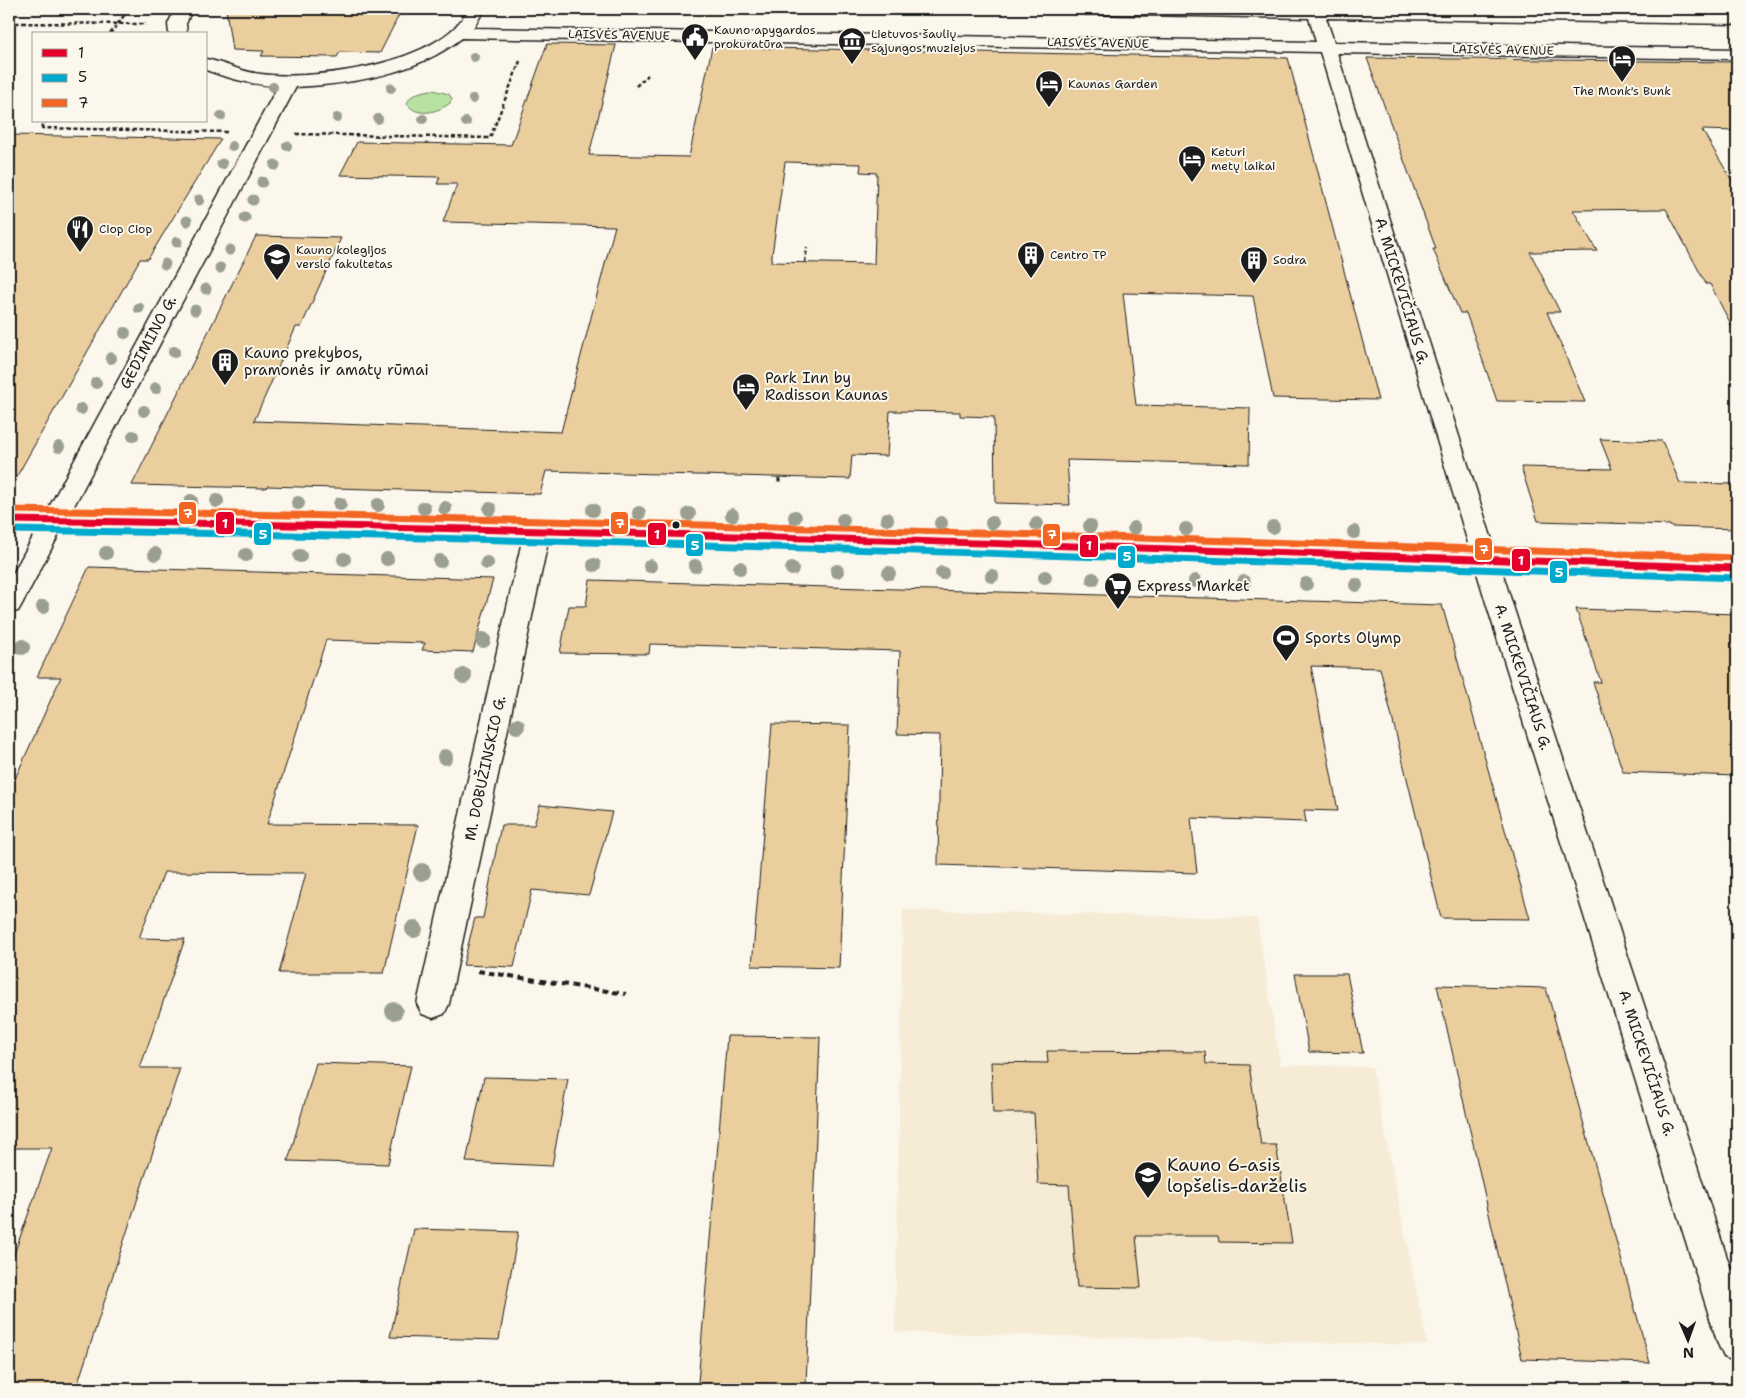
<svg xmlns="http://www.w3.org/2000/svg" width="1746" height="1398" font-family="'Shantell Sans',sans-serif">
<style>
.built{fill:#f6ebd5}
.green{fill:#b7e29f;stroke:#6a7f5e}
.building{fill:#ebce9e;stroke:#1c1c1c;fill-rule:evenodd}
.lines{fill:none;stroke-linecap:round;stroke-linejoin:round}
.street-casing{stroke:#1c1c1c;stroke-width:3}
.secondary-casing{stroke:#1c1c1c;stroke-width:3}
.path-far2{stroke:#1c1c1c;stroke-width:2.5;stroke-dasharray:4 2.5;stroke-linecap:butt}
.path-far1{stroke:#1c1c1c;stroke-width:3;stroke-dasharray:4.5 4;stroke-linecap:butt}
.path{stroke:#1c1c1c;stroke-width:4;stroke-dasharray:6 4.5;stroke-linecap:butt}
.street{fill:#fbf7ec;fill-rule:evenodd}
.secondary{fill:#fbf7ec;fill-rule:evenodd}
.bus-1-casing{stroke:#fbf7ec;stroke-width:11}
.bus-2-casing{stroke:#fbf7ec;stroke-width:11}
.bus-3-casing{stroke:#fbf7ec;stroke-width:11}
.bus-1{stroke:#e4002b;stroke-width:7}
.bus-2{stroke:#00a9ce;stroke-width:7}
.bus-3{stroke:#f26522;stroke-width:7}
.tree{fill:#9a9f8f}
.bus-dot{fill:#1c1c1c;stroke:#fbf7ec;stroke-width:2}
.labels{text-anchor:middle;dominant-baseline:central;stroke-width:4;stroke-linejoin:round;paint-order:stroke}
.far-poi-label{font-size:12px;fill:#1c1c1c;stroke:#fbf7ec;text-anchor:start}
.far-street-label{font-size:12px;fill:#1c1c1c;stroke:#fbf7ec}
.street-label{font-size:15px;fill:#1c1c1c;stroke:#fbf7ec}
.poi-label{font-size:15px;fill:#1c1c1c;stroke:#fbf7ec;text-anchor:start}
.near-poi-label{font-size:18px;fill:#1c1c1c;stroke:#fbf7ec;text-anchor:start}
.line-badge{stroke:#fbf7ec;stroke-width:2}
.badge-label{font-size:14px;text-anchor:middle;font-weight:bold;fill:#fff}
</style>
<rect width="100%" height="100%" fill="#fbf7ec"/>
<filter id="ink" filterUnits="userSpaceOnUse"><feTurbulence type="fractalNoise" baseFrequency=".02" numOctaves="2"/><feDisplacementMap in="SourceGraphic" scale="10" xChannelSelector="R" yChannelSelector="G"/><feConvolveMatrix kernelMatrix="1 2 1 2 8 2 1 2 1" color-interpolation-filters="sRGB"/></filter>
<g filter="url(#ink)">
<path class="built" d="M903,910l354,8 23,147 92,2 55,278 -532,-13z"/>
<path class="green" d="M433,90l16,4 3,5 -2,4c-11,9 -33,15 -43,1 3,-11 16,-13 26,-14z"/>
<path class="building" d="M226,9h176l-22,44 -40,-1 -3,5 -76,-1 3,-5 -32,-1z
M547,44l69,1 -27,110 100,2 23,-110 576,11 90,342 -105,-2 -20,-102 -130,-3 13,112 114,3 -1,56 -182,-4 3,45 -75,-2 -1,-86 -34,-1v-4l-70,-1 -3,45 -35,-1 -2,24 -304,-8 -6,23 -273,-8 -1,2 -134,-3 124,-249 85,2 -40,89h-5l-42,94 307,11 54,-206 -172,-4 14,-38h-20l3,-7 -100,-2 17,-33 154,3zM785,162l76,2 -1,8 17,1 -3,91 -103,-2z
M1367,58l370,4v69l-35,-1 35,59v147l-27,-52h-4l-40,-75 -93,1 24,41 -67,1 30,60h-13l38,90 -88,-1 -31,-88h-6l-27,-64h3z
M9,135l212,4 -73,120h-8l-131,231z
M1600,439l62,2 18,42 57,1v45l-66,-2 -1,-2 -132,-4 -17,-54 91,2z
M89,567l404,12 -20,73 -51,-2 3,-7 -99,-3 -59,184 151,1 -34,148h-105l27,-100 -142,-1 -25,66 46,1 -45,129h40l-104,321h-67v-121l43,-120h-43v-356l52,-115h-24z
M590,580l852,25 88,314 -89,-1 -61,-250 -69,-2 27,145 -34,-1 2,12 -115,-4 6,55 -259,-8 2,-130 -43,-1 3,-83 -250,-7 -1,10 -89,-1 9,-47h17z
M1576,609l161,5v162l-114,-4 -30,-90h8z
M772,724l78,1 -11,243 -87,-2z
M540,805l72,7 -23,83 -57,-5 -18,77 -51,-2 12,-47h8l18,-93h33z
M1295,974h52l16,79 -54,-1z
M1437,985l109,3 104,375 -128,-4z
M727,1036l93,1 -14,348 -108,-2z
M1047,1051l158,1 1,12 43,1 12,80h15l16,98 -73,-1 -1,-6h-82l5,52 -64,-1 -8,-102 -31,-1 -4,-71h-41l-2,-51 57,1z
M316,1063l95,3 -23,98 -100,-3z
M484,1077l84,2 -16,87 -86,-4z
M414,1229l104,3 -19,108 -109,-3z"/>
<g class="lines">
<g class="street-casing">
<path id="street" d="M175,9h17l-6,15 1,10h-18l-1,-10z
M468,9h17l-12,19 843,14 -7,-24 -223,-4 -6,-1 -3,-4h330l330,5v10l-411,-6 8,24 403,7v10l-400,-6 176,553 224,682v74l-13,-5 -6,-13 -231,-738 -167,-554 -858,-14c-46,36 -109,46 -166,49l-274,517 -4,7 -9,2v-32l269,-495c-25,-1 -48,-7 -72,-16v-11c19,4 36,13 55,15 54,7 182,-10 207,-65z
M537,524l9,2 4,6 -101,472 -5,10 -11,4 -11,-4 -5,-10 107,-472 4,-6z"/>
</g>
<g class="secondary-casing">
<path id="secondary" d="M9,512l258,4 876,22 594,21v18l-594,-21 -876,-24 -258,-4z"/>
</g>
<path class="path-far2" d="M9,23l137,1
M110,34l19,-25
M636,86l12,-11
M41,128l186,4
M41,128l5,-7
M296,134l194,4 30,-77
M805,262l2,-15"/>
<path class="path-far1" d="M779,478v6"/>
<path class="path" d="M478,971l148,23"/>
<use href="#street" class="street"/>
<use href="#secondary" class="secondary"/>
<g class="bus-1-casing">
<path id="bus-1" d="M9,520c576,9 1152,28 1728,48"/>
</g>
<g class="bus-2-casing">
<path id="bus-2" d="M9,530c576,9 1152,28 1728,48"/>
</g>
<g class="bus-3-casing">
<path id="bus-3" d="M9,510c576,9 1152,28 1728,48"/>
</g>
<use href="#bus-1" class="bus-1"/>
<use href="#bus-2" class="bus-2"/>
<use href="#bus-3" class="bus-3"/>
</g>
<g class="tree">
<circle cx="474" cy="57" r="5"/>
<circle cx="273" cy="87" r="5"/>
<circle cx="391" cy="88" r="5"/>
<circle cx="473" cy="99" r="5"/>
<circle cx="221" cy="116" r="5"/>
<circle cx="337" cy="118" r="5"/>
<circle cx="378" cy="119" r="5"/>
<circle cx="423" cy="119" r="5"/>
<circle cx="466" cy="122" r="5"/>
<circle cx="232" cy="146" r="5"/>
<circle cx="287" cy="146" r="5"/>
<circle cx="222" cy="164" r="5.5"/>
<circle cx="275" cy="165" r="5.5"/>
<circle cx="262" cy="182" r="5.5"/>
<circle cx="199" cy="200" r="5.5"/>
<circle cx="253" cy="200" r="5.5"/>
<circle cx="245" cy="218" r="5.5"/>
<circle cx="187" cy="221" r="5.5"/>
<circle cx="177" cy="242" r="5.5"/>
<circle cx="230" cy="250" r="5.5"/>
<circle cx="165" cy="264" r="5.5"/>
<circle cx="220" cy="268" r="5.5"/>
<circle cx="206" cy="289" r="5.5"/>
<circle cx="139" cy="308" r="5.5"/>
<circle cx="195" cy="310" r="5.5"/>
<circle cx="125" cy="333" r="6"/>
<circle cx="174" cy="352" r="6"/>
<circle cx="111" cy="358" r="6"/>
<circle cx="96" cy="383" r="6"/>
<circle cx="156" cy="388" r="6"/>
<circle cx="81" cy="409" r="6"/>
<circle cx="144" cy="411" r="6"/>
<circle cx="133" cy="436" r="6"/>
<circle cx="59" cy="447" r="6"/>
<circle cx="191" cy="501" r="7"/>
<circle cx="217" cy="501" r="7"/>
<circle cx="298" cy="503" r="7"/>
<circle cx="340" cy="504" r="7"/>
<circle cx="378" cy="505" r="7"/>
<circle cx="424" cy="508" r="7"/>
<circle cx="445" cy="508" r="7"/>
<circle cx="490" cy="509" r="7"/>
<circle cx="593" cy="510" r="7"/>
<circle cx="639" cy="513" r="7"/>
<circle cx="689" cy="514" r="7"/>
<circle cx="732" cy="515" r="7"/>
<circle cx="795" cy="517" r="7"/>
<circle cx="887" cy="519" r="7"/>
<circle cx="843" cy="520" r="7"/>
<circle cx="941" cy="523" r="7"/>
<circle cx="992" cy="523" r="7"/>
<circle cx="1037" cy="524" r="7"/>
<circle cx="1090" cy="526" r="7"/>
<circle cx="1273" cy="527" r="7"/>
<circle cx="1134" cy="528" r="7"/>
<circle cx="1186" cy="529" r="7"/>
<circle cx="1354" cy="532" r="7"/>
<circle cx="106" cy="553" r="7"/>
<circle cx="155" cy="554" r="7"/>
<circle cx="246" cy="555" r="7"/>
<circle cx="300" cy="556" r="7"/>
<circle cx="344" cy="559" r="7"/>
<circle cx="387" cy="559" r="7"/>
<circle cx="440" cy="561" r="7"/>
<circle cx="487" cy="563" r="7"/>
<circle cx="594" cy="565" r="7"/>
<circle cx="650" cy="566" r="7"/>
<circle cx="695" cy="566" r="7"/>
<circle cx="740" cy="568" r="7"/>
<circle cx="792" cy="569" r="7"/>
<circle cx="837" cy="571" r="7"/>
<circle cx="889" cy="573" r="7"/>
<circle cx="942" cy="573" r="7"/>
<circle cx="992" cy="576" r="7"/>
<circle cx="1045" cy="577" r="7"/>
<circle cx="1093" cy="579" r="7"/>
<circle cx="1195" cy="581" r="7"/>
<circle cx="1244" cy="582" r="7"/>
<circle cx="1306" cy="584" r="7"/>
<circle cx="1356" cy="585" r="7"/>
<circle cx="43" cy="607" r="7"/>
<circle cx="483" cy="640" r="8"/>
<circle cx="22" cy="647" r="8"/>
<circle cx="464" cy="676" r="8"/>
<circle cx="517" cy="726" r="8"/>
<circle cx="445" cy="757" r="8"/>
<circle cx="422" cy="872" r="9"/>
<circle cx="414" cy="929" r="9"/>
<circle cx="394" cy="1011" r="9"/>
</g>
</g>
<defs>
<g id="civic-pin" transform="scale(1.4375)"><path d="M0 17L-7.5 6A9.5 9.5 0 1 1 7.5 6Z" fill="#1c1c1c" stroke="#fbf7ec"/><path d="M-.6-6.5H3V-4.5H.6V-3L4-1V1h2V6H-6V1h2V-1L-.6-3ZM-1.2 2.5V6h2.4V2.5Z" fill="#fff"/></g>
<g id="museum-pin" transform="scale(1.4375)"><path d="M0 17L-7.5 6A9.5 9.5 0 1 1 7.5 6Z" fill="#1c1c1c" stroke="#fbf7ec"/><path d="M0-6L6-3V-2H-6V-3ZM-5-1h2V3h-2ZM-1-1h2V3h-2ZM3-1h2V3H3ZM-6 4H6V6H-6Z" fill="#fff"/></g>
<g id="hotel-pin" transform="scale(1.4375)"><path d="M0 17L-7.5 6A9.5 9.5 0 1 1 7.5 6Z" fill="#1c1c1c" stroke="#fbf7ec"/><path d="M-6-4.5h1.5V1H6V5H4.5V3h-9V5H-6ZM-4 0a1.8 1.8 0 1 1 3.6 0ZM.5 0V-2.5h3Q6-2.5 6 0Z" fill="#fff"/></g>
<g id="restaurant-pin" transform="scale(1.4375)"><path d="M0 17L-7.5 6A9.5 9.5 0 1 1 7.5 6Z" fill="#1c1c1c" stroke="#fbf7ec"/><path d="M-5-6h1v4h1v-4h1v4h1v-4h1v5L-1.5 .5V6h-2V.5L-5-1ZM5-6V6H3V1.5H1.5Q1.5-4 5-6Z" fill="#fff"/></g>
<g id="building-pin" transform="scale(1.4375)"><path d="M0 17L-7.5 6A9.5 9.5 0 1 1 7.5 6Z" fill="#1c1c1c" stroke="#fbf7ec"/><path d="M-4-6H4V6H1V3H-1V6H-4ZM-2.5-4.3h1.7v1.8h-1.7ZM.8-4.3h1.7v1.8H.8ZM-2.5-1h1.7V.8h-1.7ZM.8-1h1.7V.8H.8Z" fill="#fff"/></g>
<g id="university-pin" transform="scale(1.4375)"><path d="M0 17L-7.5 6A9.5 9.5 0 1 1 7.5 6Z" fill="#1c1c1c" stroke="#fbf7ec"/><path d="M0-5L7-2L0 1L-7-2ZM-4 1L0 2.5L4 1V4Q0 6-4 4Z" fill="#fff"/></g>
<g id="supermarket-pin" transform="scale(1.4375)"><path d="M0 17L-7.5 6A9.5 9.5 0 1 1 7.5 6Z" fill="#1c1c1c" stroke="#fbf7ec"/><path d="M-6-5.5h2.5l.6 2H6L4.5 2H-2.5L-4.4-4H-6ZM-1.5 3.2a1.3 1.3 0 1 0 .1 0ZM3 3.2a1.3 1.3 0 1 0 .1 0Z" fill="#fff"/></g>
<g id="stadium-pin" transform="scale(1.4375)"><path d="M0 17L-7.5 6A9.5 9.5 0 1 1 7.5 6Z" fill="#1c1c1c" stroke="#fbf7ec"/><path d="M0-5a6.5 5 0 1 0 0 10a6.5 5 0 1 0 0-10ZM-3.5-1.8h7v3.6h-7Z" fill="#fff"/></g>
<g id="school-pin" transform="scale(1.4375)"><path d="M0 17L-7.5 6A9.5 9.5 0 1 1 7.5 6Z" fill="#1c1c1c" stroke="#fbf7ec"/><path d="M0-5L7-2L0 1L-7-2ZM-4 1L0 2.5L4 1V4Q0 6-4 4Z" fill="#fff"/></g>
</defs>
<g fill-rule="evenodd">
<use href="#civic-pin" x="695" y="37"/>
<use href="#museum-pin" x="852" y="41"/>
<use href="#hotel-pin" x="1622" y="59"/>
<use href="#hotel-pin" x="1049" y="84"/>
<use href="#hotel-pin" x="1192" y="159"/>
<use href="#restaurant-pin" x="80" y="229"/>
<use href="#building-pin" x="1031" y="255"/>
<use href="#university-pin" x="277" y="257"/>
<use href="#building-pin" x="1254" y="260"/>
<use href="#building-pin" x="225" y="362"/>
<use href="#hotel-pin" x="746" y="387"/>
<use href="#supermarket-pin" x="1118" y="586"/>
<use href="#stadium-pin" x="1286" y="638"/>
<use href="#school-pin" x="1148" y="1175"/>
</g>
<circle class="bus-dot" cx="676" cy="525" r="4.5"/>
<g class="labels">
<g class="far-poi-label">
<text x="714" y="30">Kauno apygardos<tspan x="714" dy="14">prokuratūra</tspan></text>
<text x="871" y="34">Lietuvos šaulių<tspan x="871" dy="14">sąjungos muziejus</tspan></text>
<text x="1068" y="84">Kaunas Garden</text>
<text x="1622" y="91" text-anchor="middle">The Monk's Bunk</text>
<text x="1211" y="152">Keturi<tspan x="1211" dy="14">metų laikai</tspan></text>
<text x="99" y="229">Ciop Ciop</text>
<text x="296" y="250">Kauno kolegijos<tspan x="296" dy="14">verslo fakultetas</tspan></text>
<text x="1050" y="255">Centro TP</text>
<text x="1273" y="260">Sodra</text>
</g>
<g class="far-street-label">
<text transform="translate(619 35) rotate(1)">LAISVĖS AVENUE</text>
<text transform="translate(1098 43) rotate(1)">LAISVĖS AVENUE</text>
<text transform="translate(1503 50) rotate(1)">LAISVĖS AVENUE</text>
</g>
<g class="street-label">
<text transform="translate(1402 291) rotate(73)">A. MICKEVIČIAUS G.</text>
<text transform="translate(148 342) rotate(-62)">GEDIMINO G.</text>
<text transform="translate(1523 677) rotate(72)">A. MICKEVIČIAUS G.</text>
<text transform="translate(485 768) rotate(-78)">M. DOBUŽINSKIO G.</text>
<text transform="translate(1647 1063) rotate(72)">A. MICKEVIČIAUS G.</text>
</g>
<g class="poi-label">
<text x="244" y="353">Kauno prekybos,<tspan x="244" dy="17">pramonės ir amatų rūmai</tspan></text>
<text x="765" y="378">Park Inn by<tspan x="765" dy="17">Radisson Kaunas</tspan></text>
<text x="1137" y="586">Express Market</text>
<text x="1305" y="638">Sports Olymp</text>
</g>
<g class="near-poi-label">
<text x="1167" y="1165">Kauno 6-asis<tspan x="1167" dy="21">lopšelis-darželis</tspan></text>
</g>
</g>
<g class="line-badge">
<rect x="178" y="501" width="19" height="24" rx="5" fill="#f26522"/>
<rect x="610" y="511" width="19" height="24" rx="5" fill="#f26522"/>
<rect x="215" y="511" width="20" height="24" rx="5" fill="#e4002b"/>
<rect x="253" y="522" width="19" height="24" rx="5" fill="#00a9ce"/>
<rect x="647" y="522" width="20" height="24" rx="5" fill="#e4002b"/>
<rect x="1042" y="523" width="19" height="24" rx="5" fill="#f26522"/>
<rect x="685" y="533" width="19" height="24" rx="5" fill="#00a9ce"/>
<rect x="1079" y="534" width="20" height="24" rx="5" fill="#e4002b"/>
<rect x="1474" y="537" width="19" height="24" rx="5" fill="#f26522"/>
<rect x="1117" y="545" width="19" height="24" rx="5" fill="#00a9ce"/>
<rect x="1511" y="548" width="20" height="24" rx="5" fill="#e4002b"/>
<rect x="1549" y="560" width="19" height="24" rx="5" fill="#00a9ce"/>
</g>
<g class="badge-label">
<text x="188" y="518">7</text>
<text x="620" y="528">7</text>
<text x="225" y="528">1</text>
<text x="263" y="539">5</text>
<text x="657" y="539">1</text>
<text x="1052" y="539">7</text>
<text x="695" y="550">5</text>
<text x="1089" y="550">1</text>
<text x="1484" y="554">7</text>
<text x="1127" y="561">5</text>
<text x="1521" y="565">1</text>
<text x="1559" y="577">5</text>
</g>
<rect width="1746" height="1398" fill="none" stroke="#fbf7ec" stroke-width="30"/>
<rect x="15" y="15" width="1716" height="1368" fill="none" stroke="#1c1c1c" stroke-width="2" filter="url(#ink)"/>
<rect x="32" y="32" width="175" height="90" fill="#fbf7ec" stroke="#a29f99"/>
<rect x="42" y="49" width="25" height="8" fill="#e4002b" stroke="#a29f99"/>
<text x="78" y="58" font-size="15" fill="#1c1c1c">1</text>
<rect x="42" y="74" width="25" height="8" fill="#00a9ce" stroke="#a29f99"/>
<text x="78" y="82" font-size="15" fill="#1c1c1c">5</text>
<rect x="42" y="99" width="25" height="8" fill="#f26522" stroke="#a29f99"/>
<text x="78" y="108" font-size="15" fill="#1c1c1c">7</text>
<g transform="translate(1688 1340) rotate(178)" stroke="#fbf7ec" stroke-width="4" paint-order="stroke">
<path d="M0-4L9 19L0 12L-9 19Z" fill="#1c1c1c"/>
<text y="-8" font-size="14" font-weight="bold" text-anchor="middle" fill="#1c1c1c">N</text>
</g>
</svg>
